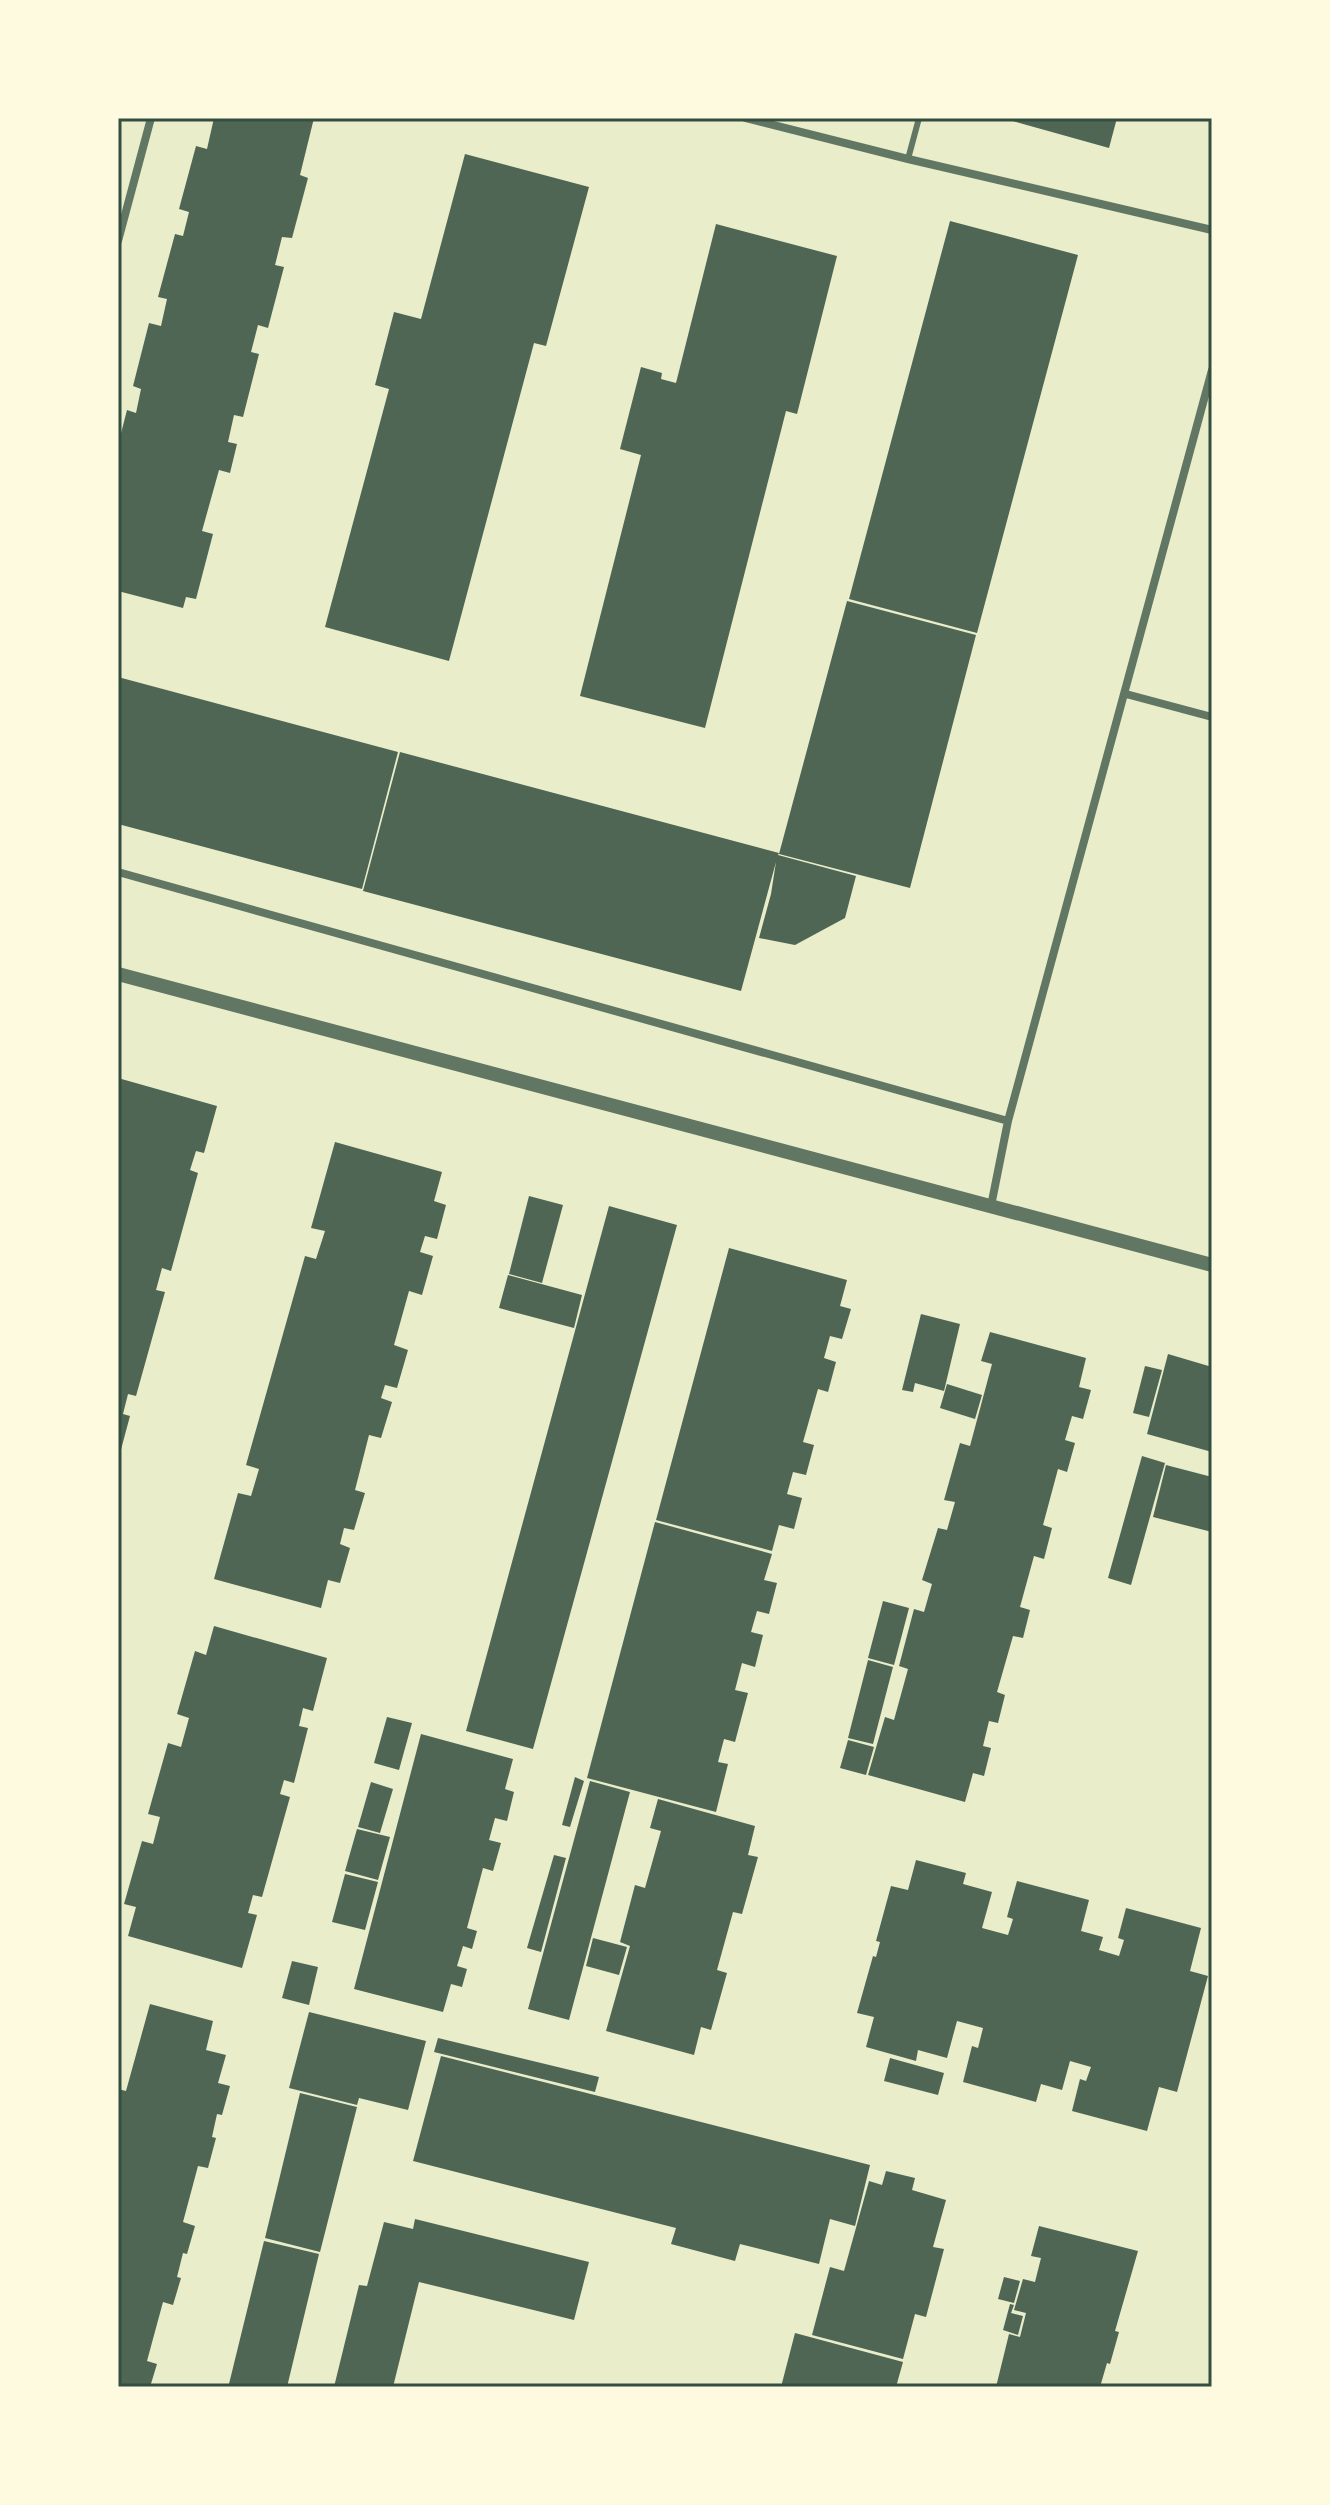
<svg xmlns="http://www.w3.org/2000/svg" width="1330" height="2505" font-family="Lora,serif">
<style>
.building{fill:#4f6655}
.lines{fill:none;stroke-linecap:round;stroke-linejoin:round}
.service{stroke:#617663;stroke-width:6}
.minor{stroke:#617663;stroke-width:8}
.tertiary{stroke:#617663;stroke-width:14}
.neatline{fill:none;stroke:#344e41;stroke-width:3}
</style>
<rect width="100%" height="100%" fill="#e9edc9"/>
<path class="building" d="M214,118h100l-14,57 8,3 -16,60 -10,-1 -7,28 9,2 -16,61 -10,-3 -7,27 8,2 -16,63 -9,-2 -6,27 9,2 -7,29 -11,-3 -17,61 11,3 -17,65 -10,-2 -3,11 -65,-17v-146l9,-35 9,3 5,-24 -8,-3 16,-63 12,3 6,-27 -9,-2 17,-63 8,2 6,-24 -10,-3 17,-63 11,3z
M1002,118h115l-8,30z
M465,154l124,33 -43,159 -12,-3 -85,318 -124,-34 64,-238 -14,-4 19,-73 27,7z
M950,221l128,34 -101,378 -128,-34z
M716,224l121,32 -40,158 -11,-3 -81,317 -125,-32 61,-241 -21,-6 21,-82 21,6 -1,6 15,4z
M847,601l129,34 -66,253 -131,-34z
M118,677l280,75 -36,137 -244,-65z
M400,752l379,101 -1,2 78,21 -11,42 -50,27 -36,-7 12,-44 5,-32 -35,129 -378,-100z
M118,1078l99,28 -13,47 -8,-2 -6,19 8,3 -27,98 -9,-3 -6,22 9,2 -29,104 -8,-2 -5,20 7,2 -11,41z
M335,1142l107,30 -8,29 12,4 -9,34 -12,-3 -5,16 13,4 -11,39 -13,-4 -15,54 14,5 -11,38 -12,-3 -4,13 11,4 -11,36 -12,-3 -14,55 10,3 -11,37 -10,-2 -4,16 10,4 -10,35 -12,-3 -7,28 -107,-29 24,-86 13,3 8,-27 -13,-4 59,-209 11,3 9,-28 -14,-3z
M529,1196l34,9 -21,78 -33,-9z
M609,1206l68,19 -144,524 -67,-18z
M729,1248l118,32 -7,26 11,3 -9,30 -12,-3 -6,22 12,4 -8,30 -10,-3 -15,53 11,3 -8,30 -13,-3 -6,22 15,4 -8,31 -15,-4 -7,26 -116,-31z
M508,1275l74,20 -8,33 -75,-20z
M921,1314l39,10 -16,67 -29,-8 -2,9 -11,-2z
M990,1332l96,26 -7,29 12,3 -8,29 -11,-3 -7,24 10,3 -8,29 -9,-3 -15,56 9,3 -8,31 -10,-3 -14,51 10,3 -7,28 -10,-2 -16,56 8,3 -7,28 -9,-2 -6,25 8,2 -7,28 -11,-3 -8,29 -97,-27 17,-58 9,3 14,-51 -9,-3 15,-57 10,3 8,-28 -10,-4 16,-52 9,2 8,-28 -11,-2 16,-57 10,3 22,-82 -11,-3z
M1168,1354l44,13v85l-65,-18z
M1145,1366l17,4 -13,47 -16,-4z
M947,1384l35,11 -7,24 -35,-11z
M1142,1456l23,7 -34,122 -23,-7z
M1166,1465l46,12v55l-59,-15z
M655,1522l117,32 -8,26 13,3 -8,31 -12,-3 -6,21 12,3 -8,32 -13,-4 -7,27 13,3 -13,49 -11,-3 -6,23 10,2 -12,48 -129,-34z
M883,1601l26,7 -15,57 -26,-7z
M214,1626l113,32 -14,53 -10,-3 -4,18 9,2 -14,55 -10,-3 -4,14 10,3 -28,100 -9,-2 -5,18 9,2 -15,53 -114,-32 8,-29 -12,-3 18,-63 11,3 7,-27 -12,-3 20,-71 13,4 8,-29 -12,-4 18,-63 11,4z
M868,1660l25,7 -20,77 -25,-6z
M387,1717l25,6 -13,47 -25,-7z
M421,1734l92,25 -8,30 9,3 -7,29 -12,-3 -6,22 12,3 -8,28 -10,-3 -16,60 10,3 -5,18 -9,-3 -6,20 10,3 -5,18 -11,-3 -8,28 -89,-23z
M848,1740l26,7 -8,28 -26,-7z
M575,1777l9,4 -14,46 -8,-2z
M590,1781l40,11 -61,228 -41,-11z
M371,1782l22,7 -13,44 -22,-6z
M658,1799l97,27 -7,29 10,2 -16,57 -9,-2 -16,58 10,3 -16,57 -10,-3 -7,28 -88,-24 24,-85 -10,-4 15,-57 10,3 16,-57 -11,-3z
M357,1829l33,8 -12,43 -33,-9z
M554,1855l12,3 -25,94 -14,-4z
M916,1860l50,13 -3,11 29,8 -10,36 26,7 5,-16 -6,-2 10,-36 72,19 -8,31 22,6 -4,13 20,6 5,-16 -6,-2 8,-30 75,20 -11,43 18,5 -31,116 -18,-5 -12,44 -75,-20 8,-32 6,2 5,-14 -21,-6 -8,29 -21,-6 -5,18 -73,-20 9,-36 6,2 5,-20 -26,-7 -10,37 -29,-8 -2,11 -50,-14 8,-30 -17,-4 16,-57 3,1 4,-15 -4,-1 15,-55 17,4z
M345,1874l33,8 -13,48 -33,-8z
M593,1938l34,9 -8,28 -33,-9z
M292,1961l26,6 -9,38 -27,-7z
M150,2004l63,17 -7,29 20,5 -8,28 12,3 -8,29 -5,-1 -5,23 4,1 -8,30 -10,-2 -15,56 12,4 -8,28 -4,-1 -6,24 4,1 -8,27 -10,-3 -16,59 10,3 -7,23h-32v-261l3,-10h-3v-27l8,2z
M309,2012l117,29 -18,69 -49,-12 -2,7 -68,-17z
M438,2038l161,39 -4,15 -161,-40z
M441,2056l429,109 -15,61 -25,-7 -11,45 -79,-20 -5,17 -64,-17 5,-16 -263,-67z
M890,2058l54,15 -6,22 -54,-14z
M300,2093l57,14 -37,145 -55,-14z
M886,2171l29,7 -3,12 34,10 -13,47 11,2 -18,68 -11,-3 -12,45 -91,-24 18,-68 14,4 25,-90 13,4z
M415,2219l174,43 -15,58 -155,-38 -26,105h-59l25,-102 8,1 17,-64 29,7z
M1039,2226l99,25 -23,80 4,1 -9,32 -3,-1 -7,24h-104l13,-53 11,3 6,-24 -12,-3 9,-31 12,3 6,-24 -10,-2z
M264,2241l55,13 -32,133h-46l-12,-3z
M1004,2277l16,4 -6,22 -16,-4z
M1010,2304l4,1 -3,8 12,3 -5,19 -15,-5z
M795,2333l108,29 -7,25h-115z"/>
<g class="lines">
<path class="service" d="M908,159l11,-41"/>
<path class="minor" d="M746,118l162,41 304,71
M118,241l33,-123
M1126,694l86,23
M118,872l890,249
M991,1206l17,-85 204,-751"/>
<path class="tertiary" d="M118,974l1094,291"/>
</g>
<rect width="1330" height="2505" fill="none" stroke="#fefae0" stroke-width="240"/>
<rect x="120" y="120" width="1090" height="2265" class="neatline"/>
</svg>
